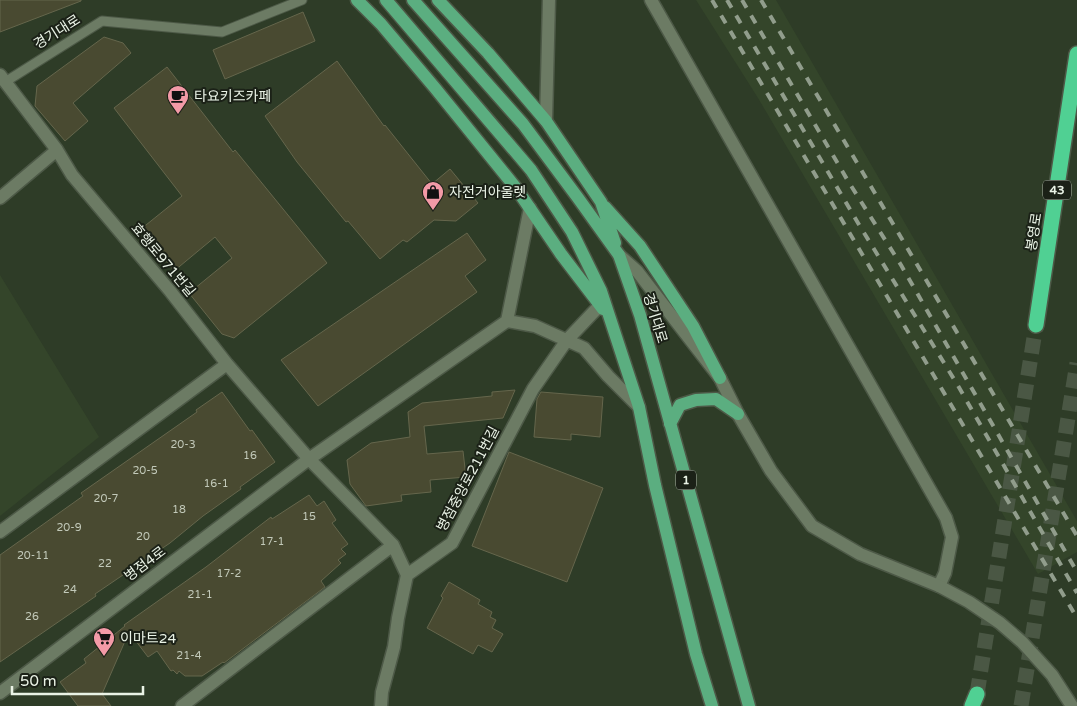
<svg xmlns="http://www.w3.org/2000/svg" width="1077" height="706" font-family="'Varela Round','Noto Sans KR',sans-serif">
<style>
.built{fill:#34452a}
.building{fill:#494a31;stroke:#65664c}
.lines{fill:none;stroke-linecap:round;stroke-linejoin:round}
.highway-tunnel{stroke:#4a5744;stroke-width:15;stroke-dasharray:15 8;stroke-linecap:butt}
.lane-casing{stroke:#4d5947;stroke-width:11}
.street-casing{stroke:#4d5947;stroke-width:15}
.secondary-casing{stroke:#4d5947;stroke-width:15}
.primary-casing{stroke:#4d5947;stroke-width:15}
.highway-casing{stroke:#4d5947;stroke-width:18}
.lane{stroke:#6c7b64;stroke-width:9}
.street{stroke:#6c7b64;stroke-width:12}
.secondary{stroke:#6c7b64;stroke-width:12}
.primary{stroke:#5bae80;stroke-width:12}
.highway{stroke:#50d093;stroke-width:15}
.rail{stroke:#919d8c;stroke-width:4;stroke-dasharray:9 9;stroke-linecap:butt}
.labels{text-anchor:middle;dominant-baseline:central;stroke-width:4;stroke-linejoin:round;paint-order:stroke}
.number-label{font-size:11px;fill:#c2c9b9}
.shield{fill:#1b2117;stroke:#acb4a8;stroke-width:1}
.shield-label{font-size:12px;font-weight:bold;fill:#eaf3e6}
.street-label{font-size:14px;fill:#eaf3e6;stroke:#1b2117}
.poi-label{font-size:14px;fill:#eaf3e6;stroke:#1b2117;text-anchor:start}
</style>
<rect width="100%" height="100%" fill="#2e3c27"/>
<path class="built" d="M696,0h80l301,521v31l-39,22 -280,-476z
M0,275l99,162 -99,79z"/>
<path class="building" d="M0,0h81v1l-81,31z
M303,12l12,29 -90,38 -12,-29z
M104,37l19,6 8,10 -58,50 15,18 -23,20 -30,-35 2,-20z
M337,61l47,65 1,-1 47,59 18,-15 28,34 -22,18 -22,-1 -27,22 -4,-2 -23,19 -32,-38 -2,1 -49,-60 -32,-46z
M167,67l66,85 2,-2 92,113 -93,75 -12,-4 -33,-41 43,-35 -17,-21 -41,34 -33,-42 41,-33 -68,-88z
M467,233l19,27 -21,16 12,16 -159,114 -37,-46z
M515,390l-12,28 -79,8 3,28 36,-3 3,26 -36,3 1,12 -30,3 1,6 -36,5 -16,-22 -3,-24 24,-17 39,-6 -2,-25 14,-9 70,-7v-4z
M222,392l28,39 2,-1 23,32 -35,25 1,2 -38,27 -33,27 -75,51 1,2 -96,66v-107l83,-59 -2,-3 116,-81 -1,-2z
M541,392l62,5 -3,40 -29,-3v6l-37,-3 3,-38z
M509,452l94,36 -36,94 -95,-36z
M309,495l8,11 7,-5 12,19 -4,3 16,21 -7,5 5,5 -8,6 3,3 -20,18 4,6 -101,76 -1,-1 -21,14h-17l-6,-5 -2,3 -4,-4 -2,1 -14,-20 -9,6 -19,-25 -27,62 9,12h-33l-18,-24 26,-19 -2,-4 41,-33 -1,-1 82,-58 65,-50 1,2z
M449,582l31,18 -2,4 14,8 -2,5 6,3 -4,8 11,6 -11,18 -14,-7 -5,9 -46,-26 16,-30 -2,-2z"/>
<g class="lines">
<path class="highway-tunnel" d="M977,694l59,-369
M1021,706l56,-343"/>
<g class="lane-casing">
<path id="lane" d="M5,82l97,-61 120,11 80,-32"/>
</g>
<g class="street-casing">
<path id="street" d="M651,0l295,518 6,19 -7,36 -6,13
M0,75l57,75 15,25 98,116 57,73 82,95 84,86 14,30
M546,121l3,-121
M0,198l57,-48
M507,321l28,5 49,22 24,28 31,31
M507,321l23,-113
M0,532l227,-168
M0,693l309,-234 198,-138
M182,706l211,-161
M381,706l1,-14 12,-45 4,-29 9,-43 45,-32 81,-154 34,-49 37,-39"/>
</g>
<g class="secondary-casing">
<path id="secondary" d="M619,255l18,16 83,107 18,36 33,57 41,55 48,28 79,32 30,16 31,21 22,19 30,33 20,31"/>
</g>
<g class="primary-casing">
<path id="primary" d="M357,0l24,24 54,64 81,100 45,66 42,55
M386,0l145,170 41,62 29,59 38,116 16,78 41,169 16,52
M413,0l110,124 55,74 41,57 21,60 109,391
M438,0l50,53 58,68 55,81 14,41
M605,207l35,39 53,80 27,52
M670,424l10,-19 16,-5 20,-1 22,15"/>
</g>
<g class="highway-casing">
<path id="highway" d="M1036,325l41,-271
M972,706l5,-12"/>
</g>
<use href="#lane" class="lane"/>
<use href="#street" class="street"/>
<use href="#secondary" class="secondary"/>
<use href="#primary" class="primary"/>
<use href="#highway" class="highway"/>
<path class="rail" d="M712,0l365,618
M727,0l131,223 99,161 120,209
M742,0l106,181 53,84 176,307
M761,0l316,536"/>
</g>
<defs>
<g id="cafe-pin" transform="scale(1.125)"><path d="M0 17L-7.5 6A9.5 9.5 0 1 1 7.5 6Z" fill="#f39aa7" stroke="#1b2117"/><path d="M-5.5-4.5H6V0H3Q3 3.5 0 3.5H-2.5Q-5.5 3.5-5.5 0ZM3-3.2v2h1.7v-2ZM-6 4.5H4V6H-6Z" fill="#111"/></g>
<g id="shop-pin" transform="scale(1.125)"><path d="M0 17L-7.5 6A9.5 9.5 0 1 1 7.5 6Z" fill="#f39aa7" stroke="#1b2117"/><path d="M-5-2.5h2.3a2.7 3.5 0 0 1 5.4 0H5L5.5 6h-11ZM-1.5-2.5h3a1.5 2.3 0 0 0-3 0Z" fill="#111"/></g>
<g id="supermarket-pin" transform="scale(1.125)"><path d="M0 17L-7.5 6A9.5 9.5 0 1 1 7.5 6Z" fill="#f39aa7" stroke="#1b2117"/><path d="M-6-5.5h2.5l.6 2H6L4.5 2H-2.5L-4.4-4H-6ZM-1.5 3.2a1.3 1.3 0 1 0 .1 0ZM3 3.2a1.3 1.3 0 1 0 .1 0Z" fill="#111"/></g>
</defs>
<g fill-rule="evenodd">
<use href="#cafe-pin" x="178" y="96"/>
<use href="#shop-pin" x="433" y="192"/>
<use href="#supermarket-pin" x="104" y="638"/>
</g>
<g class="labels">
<g class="number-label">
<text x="183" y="444">20-3</text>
<text x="250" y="455">16</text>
<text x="145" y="470">20-5</text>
<text x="216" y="483">16-1</text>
<text x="106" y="498">20-7</text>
<text x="179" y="509">18</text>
<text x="309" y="516">15</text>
<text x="69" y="527">20-9</text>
<text x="143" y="536">20</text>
<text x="272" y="541">17-1</text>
<text x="33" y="555">20-11</text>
<text x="105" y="563">22</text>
<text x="229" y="573">17-2</text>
<text x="70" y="589">24</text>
<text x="200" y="594">21-1</text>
<text x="32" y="616">26</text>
<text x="189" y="655">21-4</text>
</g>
<g class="shield">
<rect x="1043" y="180.5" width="28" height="19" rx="4"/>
<rect x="676" y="470.5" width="20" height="19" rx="4"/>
</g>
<g class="shield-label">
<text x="1057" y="190">43</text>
<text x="686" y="480">1</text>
</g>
<g class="street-label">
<text transform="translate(57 32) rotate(-32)">경기대로</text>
<text transform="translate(1034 232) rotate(-81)">봉영로</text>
<text transform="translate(163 260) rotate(50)">효행로971번길</text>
<text transform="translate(655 318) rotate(73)">경기대로</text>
<text transform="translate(468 479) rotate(-62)">병점중앙로211번길</text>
<text transform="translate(145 564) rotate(-37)">병점4로</text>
</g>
<g class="poi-label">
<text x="194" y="96">타요키즈카페</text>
<text x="449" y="192">자전거아울렛</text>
<text x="120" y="638">이마트24</text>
</g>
</g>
<path d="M12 686v8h131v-8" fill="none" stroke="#eaf3e6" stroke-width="2.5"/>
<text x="20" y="686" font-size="15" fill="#eaf3e6" stroke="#1b2117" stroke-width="4" paint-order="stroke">50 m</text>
</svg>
